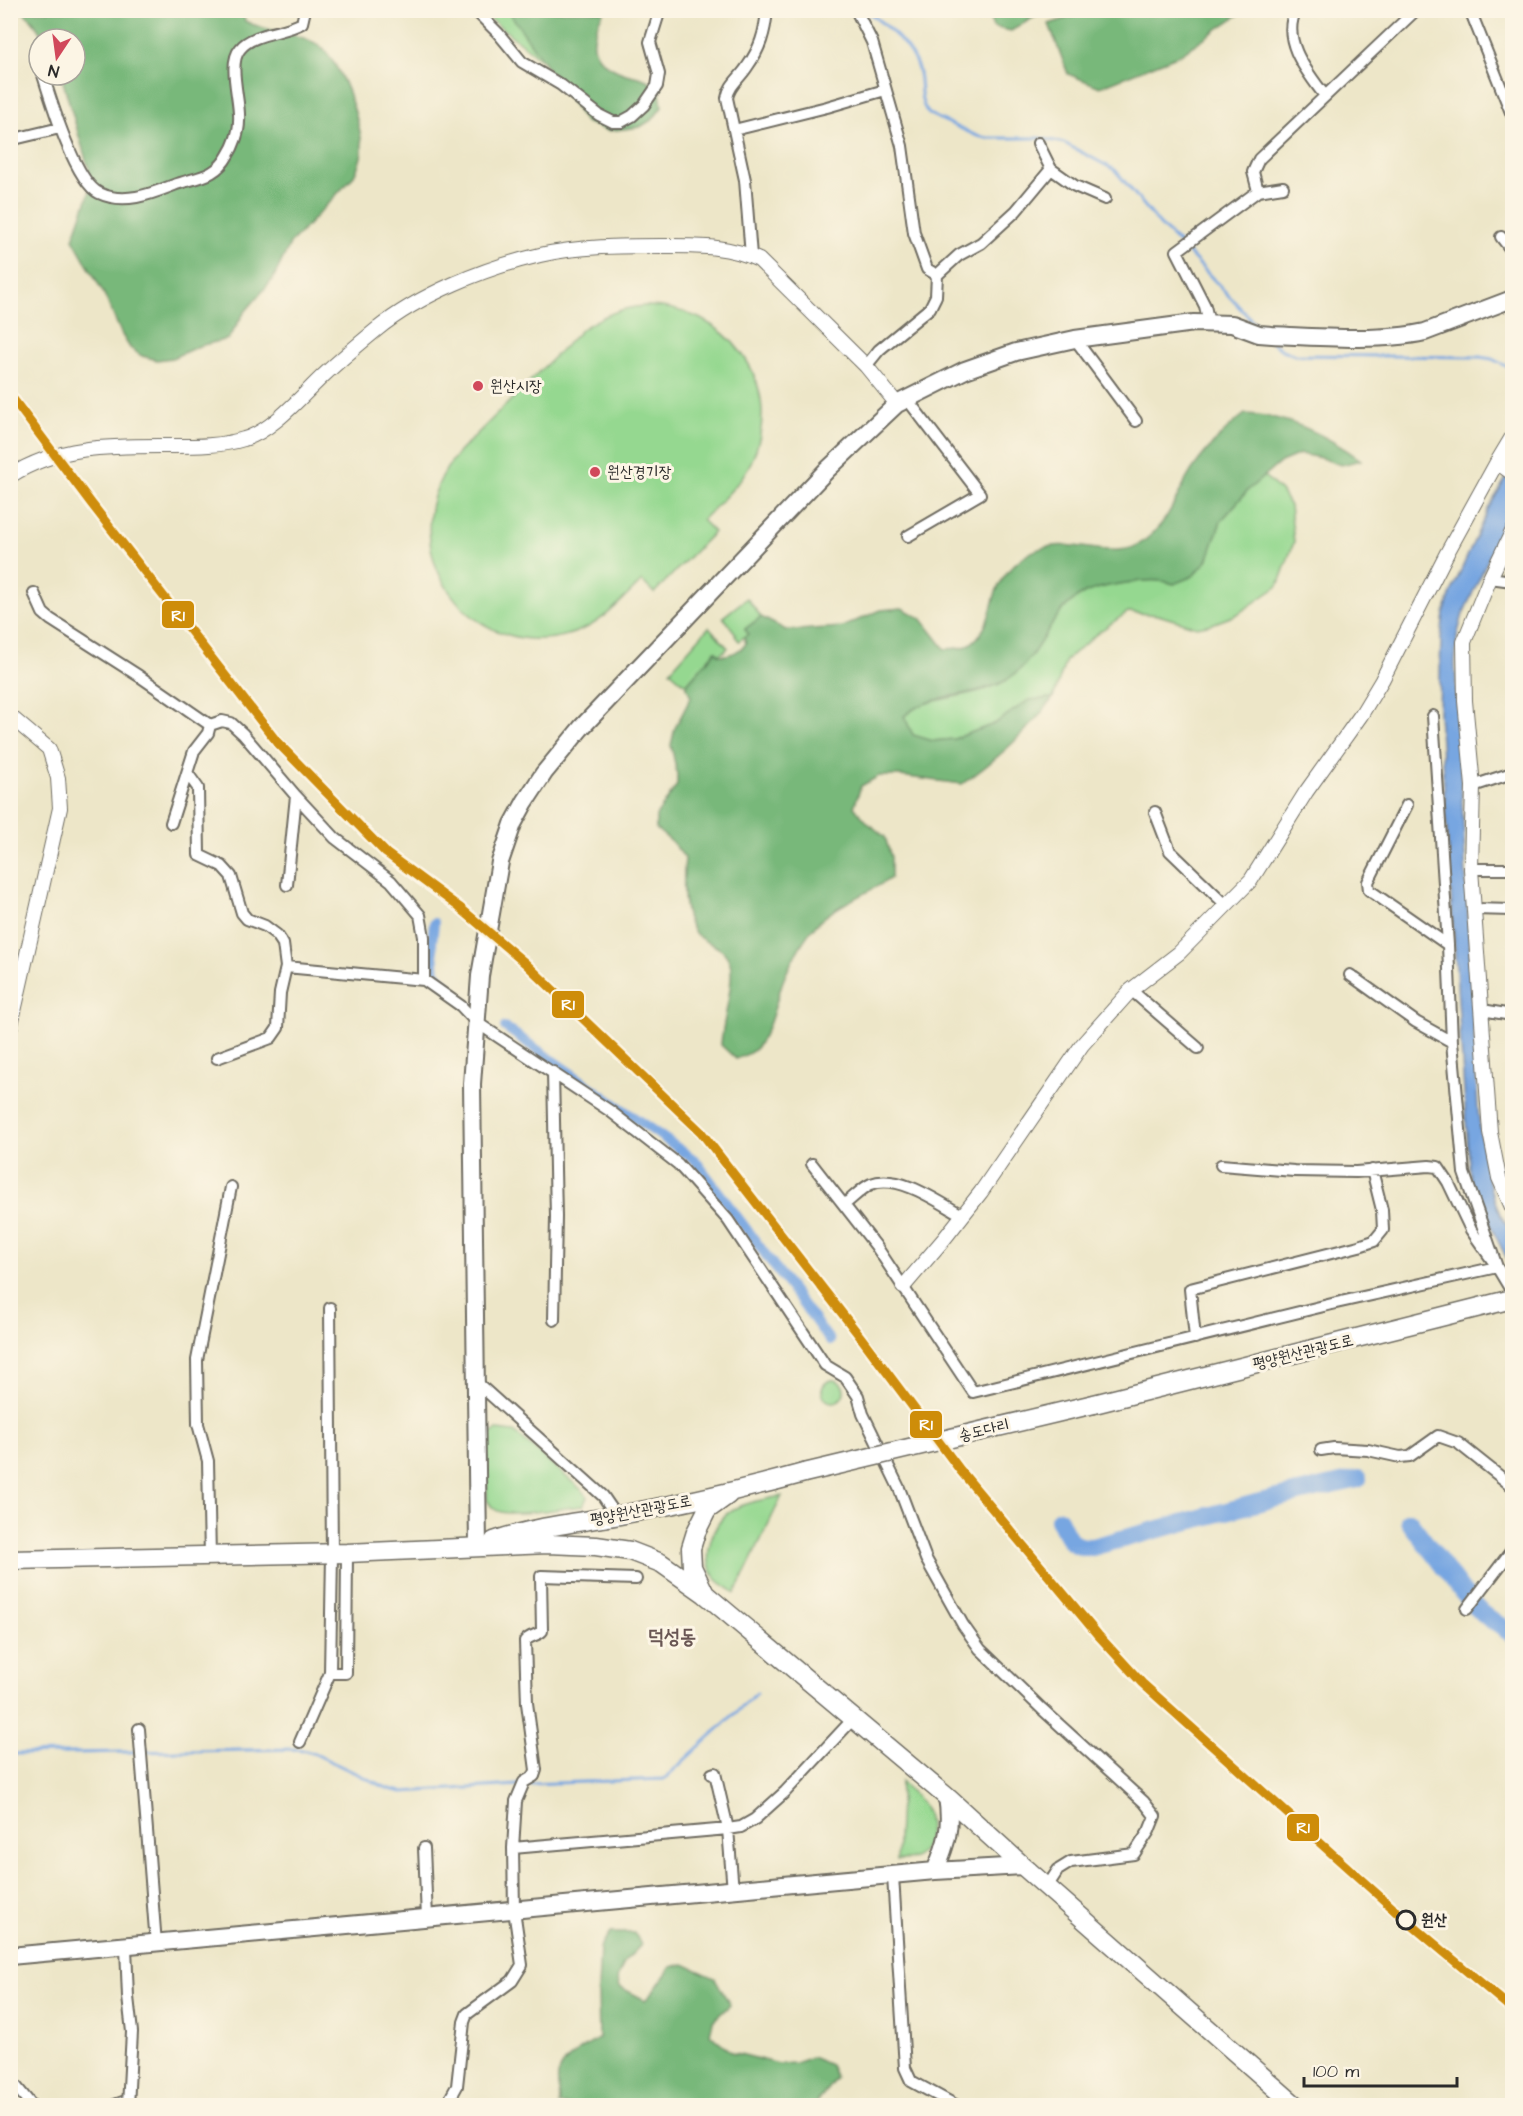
<svg xmlns="http://www.w3.org/2000/svg" width="1523" height="2116" font-family="'Architects Daughter','Poor Story',sans-serif">
<style>
.green{fill:#95d890;stroke:#60825e;stroke-width:1.5}
.forest{fill:#78b87a;stroke:#527252;stroke-width:1.5}
.water{fill:#77a6e1;stroke:#516886;stroke-width:1.5}
.lines{fill:none;stroke-linecap:round;stroke-linejoin:round}
.stream{stroke:#77a6e1;stroke-width:3}
.canal{stroke:#77a6e1;stroke-width:10}
.river{stroke:#77a6e1;stroke-width:18}
.minor-casing{stroke:#6f6c62;stroke-width:14}
.tertiary-casing{stroke:#6f6c62;stroke-width:16}
.secondary-casing{stroke:#6f6c62;stroke-width:20}
.trunk-casing{stroke:#6f6c62;stroke-width:21}
.minor{stroke:#fff;stroke-width:10}
.tertiary{stroke:#fff;stroke-width:14}
.secondary{stroke:#fff;stroke-width:16}
.trunk{stroke:#fff;stroke-width:18}
.trunk-bridge-casing{stroke:#6f6c62;stroke-width:21;stroke-linecap:butt}
.trunk-bridge{stroke:#fff;stroke-width:18}
.rail-1-casing{stroke:#fcf5e5;stroke-width:14}
.rail-1{stroke:#ce8d09;stroke-width:9}
.poi-dot{fill:#d1495b;stroke:#fcf5e5;stroke-width:2}
.stop-dot{fill:#fcf5e5;stroke:#2b2b2b;stroke-width:3}
.labels{text-anchor:middle;dominant-baseline:central;stroke-width:6;stroke-linejoin:round;paint-order:stroke}
.poi-label{font-size:16px;fill:#2b2b2b;stroke:#fcf5e5;text-anchor:start}
.street-label{font-size:16px;fill:#2b2b2b;stroke:#fcf5e5}
.stop-label{font-size:16px;font-weight:bold;fill:#2b2b2b;stroke:#fcf5e5;text-anchor:start}
.quarter-label{font-size:20px;font-weight:bold;fill:#695654;stroke:#fcf5e5}
.line-badge{stroke:#fcf5e5;stroke-width:2}
.badge-label{font-size:16px;text-anchor:middle;font-weight:bold;fill:#fff}
</style>
<rect width="100%" height="100%" fill="#fcf5e5"/>
<filter id="ink" filterUnits="userSpaceOnUse"><feTurbulence type="fractalNoise" baseFrequency=".0167" numOctaves="2"/><feDisplacementMap in="SourceGraphic" scale="12" xChannelSelector="R" yChannelSelector="G"/><feConvolveMatrix kernelMatrix="1 2 1 2 8 2 1 2 1" color-interpolation-filters="sRGB"/></filter>
<filter id="wash" filterUnits="userSpaceOnUse"><feTurbulence type="fractalNoise" baseFrequency=".008" numOctaves="4" result="noise"/><feDisplacementMap in="SourceGraphic" scale="24" xChannelSelector="R" yChannelSelector="G"/><feGaussianBlur stdDeviation="1.35" result="paint"/><feColorMatrix in="noise" values="0 0 0 0 0 0 0 0 0 0 0 0 0 0 0 0 0 1.4 0 .05"/><feComposite in="paint" operator="in"/></filter>
<g filter="url(#wash)">
<rect width="100%" height="100%" fill="#ede6c8"/>
<path class="green" d="M481,11h81l26,87z
M644,306c81,-1 143,75 108,154 -11,24 -32,42 -50,60l12,12 -60,61 -12,-12c-18,17 -34,36 -56,47 -109,51 -209,-83 -126,-177l122,-122c20,-13 38,-21 62,-23z
M1264,476l17,15 9,15 4,36 -16,44 -42,29 -24,9 -15,3 -39,-12 -30,-3 -29,20 -33,28 -13,38 -24,2 -35,24 -40,15 -21,2 -20,-6 -9,-19c6,-4 13,-10 20,-12 25,-8 54,-9 79,-22 39,-21 42,-70 82,-89 12,-6 27,-8 40,-10 17,-2 33,-5 49,1l40,-43 7,-20 28,-32z
M747,598l14,19 -16,12 3,5 -9,7 -4,-5 1,-2 -13,-17z
M709,627l19,21 -9,7 -4,-4 -29,34 -16,-14z
M822 1391a11 11 0 1 1 22 0a11 11 0 1 1-22 0Z
M497,1430l17,2 70,60 3,5 -4,9c-21,2 -64,10 -82,6 -8,-2 -10,-6 -14,-12v-60l4,-7z
M782,1496l-47,97c-6,-5 -17,-10 -21,-17 -13,-20 -1,-54 18,-66 14,-8 34,-11 50,-14z
M901,1782c8,8 18,16 23,25 8,14 6,40 -8,50 -4,4 -13,3 -19,3z"/>
<path class="forest" d="M1093,10h145v5l-59,40 -79,32 -32,-13 -19,-50z
M22,11h221l2,10c22,12 49,10 70,22 24,12 48,82 47,108 -1,10 -4,17 -9,26l-63,67 -17,35 -29,34 -16,26 -29,7 -27,12 -15,2 -15,-4 -12,-8 -8,-13 -18,-41 -31,-55 18,-51 -2,-18 -28,-95h14v-36h-31l-11,-18z
M505,11h99c-16,29 -16,49 19,62 9,3 20,4 27,9 4,3 7,7 10,10l2,15 -9,12 -13,8 -32,4 -23,-9 -74,-107z
M999,11v-1l40,1 -1,4 -27,16 -18,-4 -3,-8z
M1245,414c42,1 83,22 116,46l-20,5 -20,-7 -21,-4 -19,8 -32,27 -28,32 -14,40 -14,15 -19,8c-16,-6 -32,-3 -49,-1 -13,2 -28,4 -40,10 -40,19 -42,67 -82,89 -25,13 -61,12 -83,24 -6,2 -11,6 -16,10l9,19 20,6 21,-2 40,-15 35,-24 24,-2c-23,32 -59,64 -91,86l-62,-8h-21l-18,10 -7,21 14,16 17,14 6,20v21c-22,15 -53,26 -71,43 -17,15 -35,51 -41,72 -6,20 -10,39 -23,55 -5,6 -14,8 -20,11l-15,-14c1,-21 14,-63 9,-82 -6,-18 -20,-17 -31,-26 -18,-15 -16,-58 -14,-79l-13,-16 -16,-13v-13l21,-31v-12l-6,-28 4,-17 16,-31 -5,-12 30,-34 3,4c11,1 19,-2 27,-11l-2,-7 4,-3 -3,-5 16,-12 25,13h12l44,-3 39,-17 21,-2 19,10 24,31c7,-1 17,0 22,-3 20,-12 22,-31 28,-51 5,-15 16,-30 30,-39 39,-27 88,10 119,-15 24,-19 29,-37 43,-63 11,-20 40,-51 58,-64z
M610,1933h25l6,12 -15,15 -9,17 3,10 25,13 8,-8 18,-25 13,-3 31,14 15,27 -17,16 -3,13 22,18 47,12 16,-1 17,-6 18,8 6,13 -21,27h-256c3,-9 -3,-18 -1,-28 3,-19 27,-29 41,-39l-1,-48 2,-42z"/>
<path class="water" d="M1512,468v39l-49,107 -6,22 -2,28 23,446 6,51 7,29 9,24 12,20v35l-27,-54 -15,-33 -31,-469 2,-75 3,-25 7,-20 37,-84z"/>
<g class="lines">
<path class="stream" d="M866,10c20,16 44,34 52,59 5,16 -1,31 11,45l48,22 10,2h53l24,5 51,27 46,56 19,18
M1185,249l73,78
M1271,341l11,9 13,5 185,2 12,2 20,10
M10,1754l288,-5 15,4 76,36 13,3 117,-7
M529,1784l135,-5 93,-86"/>
<path class="canal" d="M434,923l-2,20 3,30 13,14
M505,1027l190,133 135,181"/>
<path class="river" d="M1059,1519c9,18 10,29 33,28l172,-46 94,-22
M1409,1521l55,73 19,20 29,20"/>
</g>
</g>
<g filter="url(#ink)">
<g class="lines">
<g class="minor-casing">
<path id="minor" d="M475,10l23,23 24,29 39,23 38,30 14,7h8l11,-6 12,-11 13,-19 2,-12 -9,-32 10,-32
M856,10l16,32 30,104 12,87 13,36 10,6
M1296,10c-16,30 12,63 29,86
M1470,10l42,105
M43,75c8,26 32,106 56,118 25,12 52,1 75,-8 22,-8 42,-7 54,-30 6,-9 11,-23 11,-34 2,-19 -12,-57 1,-72 12,-16 45,-16 62,-26l3,-13
M734,130l93,-23 58,-17
M10,140l50,-12
M1038,143l13,26 24,17 30,13
M1258,191l-5,-19 6,-13 157,-149
M1501,237l11,14
M751,256l-6,-76 -18,-82c2,-13 13,-20 20,-31 13,-18 18,-34 20,-57
M1209,323l-4,-17 -28,-55 81,-60 25,-4
M1075,339l61,82
M866,366l13,-16 51,-42 6,-12 1,-21 22,-20 22,-12 35,-32 35,-42
M907,399l73,95 -72,42
M1490,578l22,3
M34,593l9,20 7,6 89,57 71,49
M1433,716l15,229 4,97 12,131 33,94 15,25
M188,774l10,14 1,67 23,11 9,10 11,37 5,6 18,7 12,9 6,9 3,23 -6,26 -2,35 -7,10 -54,20
M1473,786l39,-13
M1407,805l-39,77 1,8 79,55
M1155,812l15,39 56,54
M171,823l23,-72 14,-18 2,-8 12,-4 9,2 12,11 53,62 39,42 56,43 29,34 4,22v43
M1471,869h41
M287,885l9,-89
M1474,909l38,1
M286,967l138,13 37,26 15,16 134,89 68,53 50,56 97,145 20,12 13,19 5,18 36,74 27,71 37,66 17,24 62,60 102,93 11,14 -6,15 -15,23 -63,8 -13,8 -11,17
M1350,975l66,47 36,20
M1131,990l67,58
M1482,1010l30,5
M553,1072l3,145 -2,103
M812,1164l64,82 97,146 363,-89 161,-36 -26,-37 -23,-48 -10,-15 -9,-1 -73,6 -62,-1 -73,-6
M845,1204c8,-6 17,-16 26,-20 27,-11 68,18 91,31
M1195,1338l-5,-49 169,-43 15,-5 9,-11 -1,-20 -10,-40
M474,1380l129,116 13,19
M1321,1450l13,-2 34,2 32,7 10,-1 28,-20 20,7 54,43
M210,1556l-2,-95 -10,-37 -1,-64 34,-173
M1467,1609l45,-59
M330,1673h16l1,-120
M139,1729l17,215
M300,1742l30,-69 2,-119 -2,-246
M712,1774l3,-1 13,56 5,62
M424,1848l3,70
M513,1848l215,-19 13,-2 14,-8 30,-27 69,-74
M893,1876l12,192 6,13 46,25
M126,1947l2,50 4,35 -4,74
M10,2079l22,27
M112,2106l16,-6
M446,2106l11,-20 7,-64 3,-8 45,-33 10,-16 -8,-55 -1,-62 3,-47 8,-19 10,-6 2,-6 -9,-67 -2,-62c5,-6 12,-5 17,-10l-1,-55 95,3"/>
</g>
<g class="tertiary-casing">
<path id="tertiary" d="M1497,462l15,11
M10,476c50,-32 105,-30 162,-30 24,0 50,0 72,-7 29,-8 59,-45 81,-65 16,-15 34,-30 51,-44 44,-36 109,-62 164,-75 40,-9 82,-9 122,-9 34,0 67,-1 97,14l107,106 31,38
M1512,532l-22,46 -26,64 1,59 8,85 -2,83 19,263 9,46 13,29
M10,716l39,33 9,29 2,30 -50,221
M903,1287l41,-48 37,-47 101,-147 49,-55 48,-37 72,-73 55,-88 55,-77 21,-35 65,-127 50,-91 15,-25"/>
</g>
<g class="secondary-casing">
<path id="secondary" d="M478,1547l-6,-463 8,-108 20,-114 13,-38 12,-22 19,-29 37,-45 246,-258 70,-66 68,-34 51,-18 59,-13 119,-16 38,1 27,10 13,1c45,2 109,7 153,-3l87,-33
M935,1871c12,-28 17,-44 12,-74
M10,1956l925,-85 88,-5"/>
</g>
<g class="trunk-casing">
<path id="trunk" d="M1094,1404l418,-105
M494,1541c39,-14 80,-18 121,-25 64,-12 127,-26 189,-43
M10,1560l337,-7 201,-9 48,2 34,5 31,12 44,31 242,203 76,69 273,240
M704,1592l-12,-25 -1,-19 5,-16 11,-22 21,-15"/>
</g>
<use href="#minor" class="minor"/>
<use href="#tertiary" class="tertiary"/>
<use href="#secondary" class="secondary"/>
<use href="#trunk" class="trunk"/>
<g class="trunk-bridge-casing">
<path id="trunk-bridge" d="M804,1473l290,-69"/>
</g>
<use href="#trunk-bridge" class="trunk-bridge"/>
<g class="rail-1-casing">
<path id="rail-1" d="M10,395l81,108 186,239 109,111 73,54 66,56 176,169 161,207 98,131 138,165 44,48 264,237 106,89"/>
</g>
<use href="#rail-1" class="rail-1"/>
</g>
</g>
<g class="poi-dot">
<circle cx="478" cy="386" r="6"/>
<circle cx="595" cy="472" r="6"/>
</g>
<circle class="stop-dot" cx="1406" cy="1920" r="9"/>
<g class="labels">
<g class="poi-label">
<text x="490" y="386">원산시장</text>
<text x="607" y="472">원산경기장</text>
</g>
<g class="street-label">
<text transform="translate(1303 1352) rotate(-14)">평양원산관광도로</text>
<text transform="translate(984 1430) rotate(-13)">송도다리</text>
<text transform="translate(641 1510) rotate(-11)">평양원산관광도로</text>
</g>
<g class="stop-label">
<text x="1421" y="1920">원산</text>
</g>
<g class="quarter-label">
<text x="672" y="1637">덕성동</text>
</g>
</g>
<g class="line-badge">
<rect x="161" y="600" width="34" height="29" rx="6" fill="#ce8d09"/>
<rect x="551" y="990" width="34" height="29" rx="6" fill="#ce8d09"/>
<rect x="909" y="1410" width="34" height="29" rx="6" fill="#ce8d09"/>
<rect x="1286" y="1813" width="34" height="29" rx="6" fill="#ce8d09"/>
</g>
<g class="badge-label">
<text x="178" y="621">R1</text>
<text x="568" y="1010">R1</text>
<text x="926" y="1430">R1</text>
<text x="1303" y="1833">R1</text>
</g>
<rect width="1523" height="2116" fill="none" stroke="#fcf5e5" stroke-width="36"/>
<g transform="translate(57 57) rotate(193)"><circle r="28" fill="#fcf5e5" stroke="#a8a49b" stroke-width="1.5"/>
<path d="M0-4.5L10 22L0 15L-10 22Z" fill="#d1495b"/>
<text y="-9" font-size="16" font-weight="bold" text-anchor="middle" fill="#2b2b2b">N</text>
</g>
<path d="M1304 2077v9h153v-9" fill="none" stroke="#2b2b2b" stroke-width="3"/>
<text x="1313" y="2077" font-size="18" fill="#2b2b2b" stroke="#fcf5e5" stroke-width="4.5" paint-order="stroke">100 m</text>
</svg>
